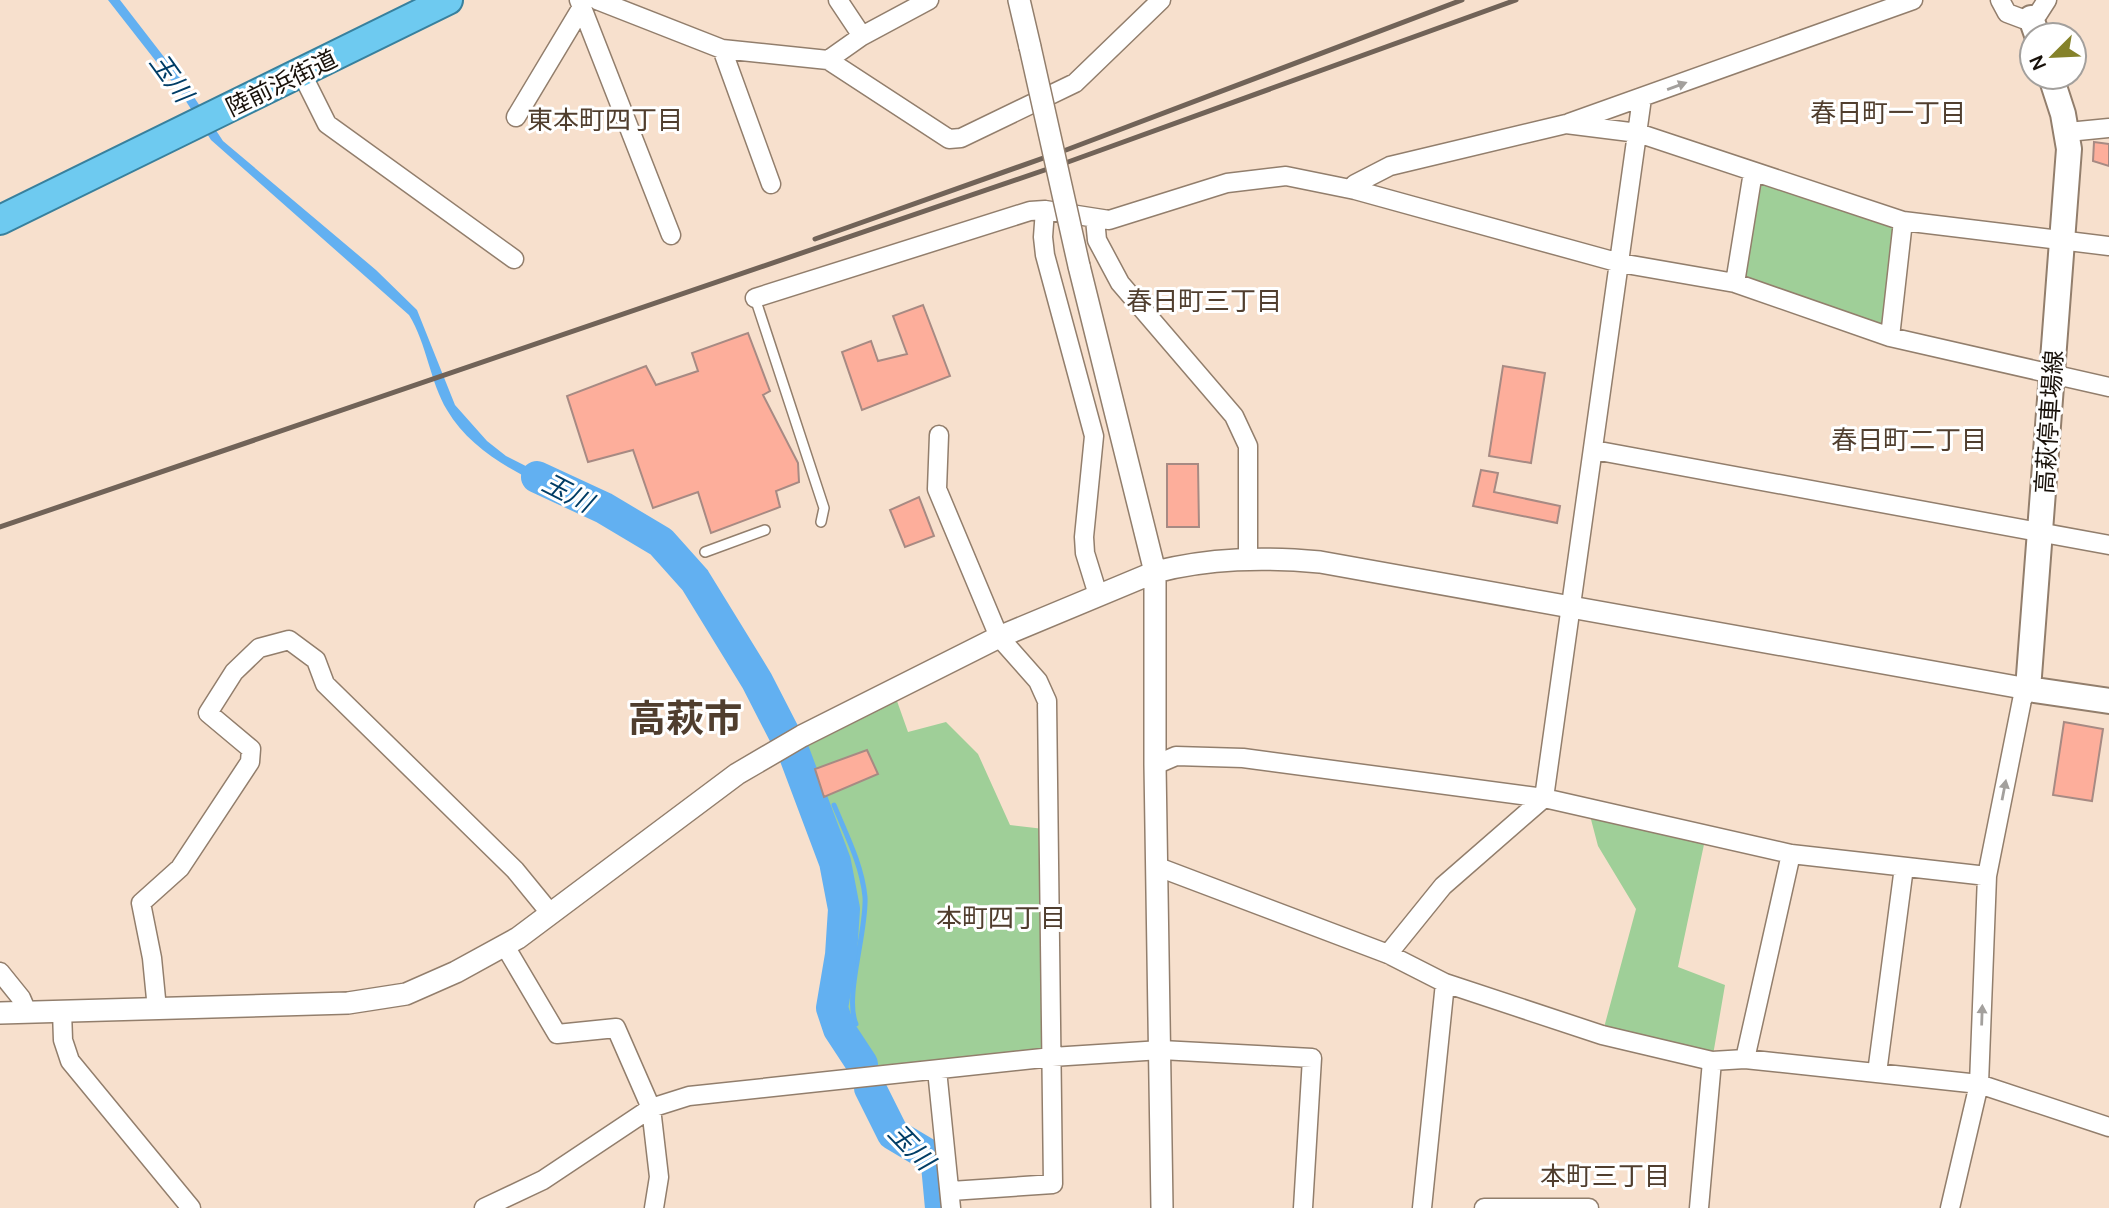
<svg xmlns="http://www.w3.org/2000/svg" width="2109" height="1208" font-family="Manrope,'Noto Sans JP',sans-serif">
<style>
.green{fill:#9fcf98}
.water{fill:#62b0f1}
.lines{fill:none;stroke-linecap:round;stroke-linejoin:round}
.stream{stroke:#62b0f1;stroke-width:5}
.river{stroke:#62b0f1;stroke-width:32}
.building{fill:#fdae9b;stroke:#a78a83;stroke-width:2}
.service-casing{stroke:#927e6c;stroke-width:12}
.minor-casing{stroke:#927e6c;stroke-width:21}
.tertiary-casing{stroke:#927e6c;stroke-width:24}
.secondary-casing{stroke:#927e6c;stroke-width:28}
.trunk-casing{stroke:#38809d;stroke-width:32}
.service{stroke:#fff;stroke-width:9}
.minor{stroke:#fff;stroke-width:18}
.tertiary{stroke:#fff;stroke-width:21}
.secondary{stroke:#fff;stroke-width:24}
.trunk{stroke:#6ecaf0;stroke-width:28}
.rail{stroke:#716358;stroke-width:5}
.tertiary-bridge-casing{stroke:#927e6c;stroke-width:24;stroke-linecap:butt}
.tertiary-bridge{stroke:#fff;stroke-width:21}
.oneway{fill:#a3a09d}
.labels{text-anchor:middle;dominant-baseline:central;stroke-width:6;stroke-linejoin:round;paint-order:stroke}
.street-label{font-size:24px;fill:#18110a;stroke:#fff}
.water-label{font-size:26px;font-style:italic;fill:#003d66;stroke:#fff}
.neighbourhood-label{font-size:26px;fill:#503e2e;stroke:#fff}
.town-label{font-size:38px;font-weight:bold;fill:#503e2e;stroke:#fff}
</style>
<rect width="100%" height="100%" fill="#f7e0cd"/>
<path class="green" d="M1753,172l150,49 -13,116 -155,-54z
M897,701l11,31 38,-10 32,32 32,71 34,4 3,228 -166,18 -27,-23 -20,-32 9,-89 -2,-38 -47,-140z
M1588,808l118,27 -28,132 47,18 -13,76 -110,-26 34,-126 -38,-63z"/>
<path class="water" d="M108,0h12l68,88 35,53 153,129 41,40 38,95 32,36 19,15 71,36 -5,9c-45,-24 -98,-45 -125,-91 -17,-28 -20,-66 -38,-95l-198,-175 -31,-48z"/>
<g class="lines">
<path class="stream" d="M834,805c12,29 28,60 31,92 2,34 -21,101 -9,127"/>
<path class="river" d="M537,477l67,31 57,34 34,38 62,101 37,72 41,109 9,47 -3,46 -9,53 7,21 23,35
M870,1088l23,46 37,22 7,9 4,43"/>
</g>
<path class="building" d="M2094,142l15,2v22l-16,-5z
M923,305l27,71 -88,34 -20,-58 29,-11 7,20 29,-7 -14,-38z
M748,333l22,58 -7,4 35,68 1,19 -23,9 4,16 -69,26 -13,-41 -45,16 -20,-58 -45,12 -21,-66 79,-30 10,19 42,-14 -6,-18z
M1503,366l42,7 -14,90 -42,-7z
M1167,464h31l1,63h-32z
M1481,470l17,3 -4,19 66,14 -3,17 -84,-17z
M919,497l15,39 -29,11 -15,-37z
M2064,722l39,7 -11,72 -39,-6z
M867,750l11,24 -54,23 -9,-28z"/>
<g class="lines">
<g class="service-casing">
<path id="service" d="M755,298l69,210 -3,14
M705,552l60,-22"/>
</g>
<g class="minor-casing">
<path id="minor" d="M579,0l92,235
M597,0l125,49 106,11 121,79 12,-1 114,-55 86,-83
M838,0l24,36
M2000,0l7,13 16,6 15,-5 9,-14
M722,49l49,135
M828,60l34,-24 67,-36
M301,72l26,52 187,135
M516,117l66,-110
M1569,123l344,-123
M2068,132l41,-4
M1355,190v-6l35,-18 176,-42 72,9 265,88 206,25
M1045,210l-2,27 2,18 49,181 -10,101 1,16 13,42
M1095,219l2,21 23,43 114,133 14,30v112
M1735,283l18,-111
M755,298l275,-87 15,-1 64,10 118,-37 59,-7 69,14 265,73 115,20 155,54 219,50
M1890,337l13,-116
M939,435l-2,54 62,148 39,44 9,20 6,483 -102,7
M1594,450l515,95
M1155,765l21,-9 67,2 301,40 98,-700
M1158,867l230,87 57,29 157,52 110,26 33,-2 234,25 130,43
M505,946l52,88 59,-6 35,80 8,69 -5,31
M1388,954l55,-68 101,-88 247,56 196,22
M0,972l21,26 6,14
M157,1009l-5,-51 -11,-55 39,-35 70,-106 1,-13 -43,-36 26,-41 25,-24 30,-8 27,20 9,24 190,186 36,44
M62,1011l1,29 7,21 121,147
M1745,1059l46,-205
M937,1070l14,138
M1877,1073l27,-206
M484,1208l59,-28 108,-72 38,-12 363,-39 109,-7 151,8 -9,150
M1422,1208l23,-225
M1484,1208h105
M1699,1208l13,-147
M1950,1208l29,-124 8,-208 35,-176 6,-11"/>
</g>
<g class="tertiary-casing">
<path id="tertiary" d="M1019,0l11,47
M1079,266l76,306v193l7,443
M0,1013l348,-10 58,-9 50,-22 62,-34 219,-164 65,-38 197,-99 156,-65c55,-14 108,-15 165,-10l708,127"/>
</g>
<g class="secondary-casing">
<path id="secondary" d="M2031,18l6,17
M2051,77l12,37 6,35 -41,540 81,12"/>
</g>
<g class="trunk-casing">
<path id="trunk" d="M0,220l448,-220"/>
</g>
<use href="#service" class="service"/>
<use href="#minor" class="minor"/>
<use href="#tertiary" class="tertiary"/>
<use href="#secondary" class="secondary"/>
<use href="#trunk" class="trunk"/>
<path class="rail" d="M815,239l251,-89 396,-150
M0,527l1068,-365 448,-162"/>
<g class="tertiary-bridge-casing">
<path id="tertiary-bridge" d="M1030,47l49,219"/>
</g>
<use href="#tertiary-bridge" class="tertiary-bridge"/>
</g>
<defs><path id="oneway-solid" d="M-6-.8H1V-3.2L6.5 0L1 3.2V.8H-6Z" transform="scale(1.75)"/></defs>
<g class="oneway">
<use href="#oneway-solid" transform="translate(1677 86) rotate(-20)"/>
<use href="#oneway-solid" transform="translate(2004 790) rotate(-79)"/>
<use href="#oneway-solid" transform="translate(1982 1015) rotate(-88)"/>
</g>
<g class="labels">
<g class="street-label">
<text transform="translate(281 82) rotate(-26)">陸前浜街道</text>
<text transform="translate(2048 422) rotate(-86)">高萩停車場線</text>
</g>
<g class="water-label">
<text transform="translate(172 77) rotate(54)">玉川</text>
<text transform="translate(568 492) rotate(27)">玉川</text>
<text transform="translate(912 1146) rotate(46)">玉川</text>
</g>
<g class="neighbourhood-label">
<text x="1888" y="112">春日町一丁目</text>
<text x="605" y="119">東本町四丁目</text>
<text x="1204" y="300">春日町三丁目</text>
<text x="1909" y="439">春日町二丁目</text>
<text x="1001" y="917">本町四丁目</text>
<text x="1605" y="1175">本町三丁目</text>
</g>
<g class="town-label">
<text x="685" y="717">高萩市</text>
</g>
</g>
<g transform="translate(2053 56) rotate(246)"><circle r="33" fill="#ffffff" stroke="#a3a09d" stroke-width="2"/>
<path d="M0-5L12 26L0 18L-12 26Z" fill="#85822a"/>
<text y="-10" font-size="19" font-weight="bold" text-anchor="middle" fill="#18110a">N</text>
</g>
</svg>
